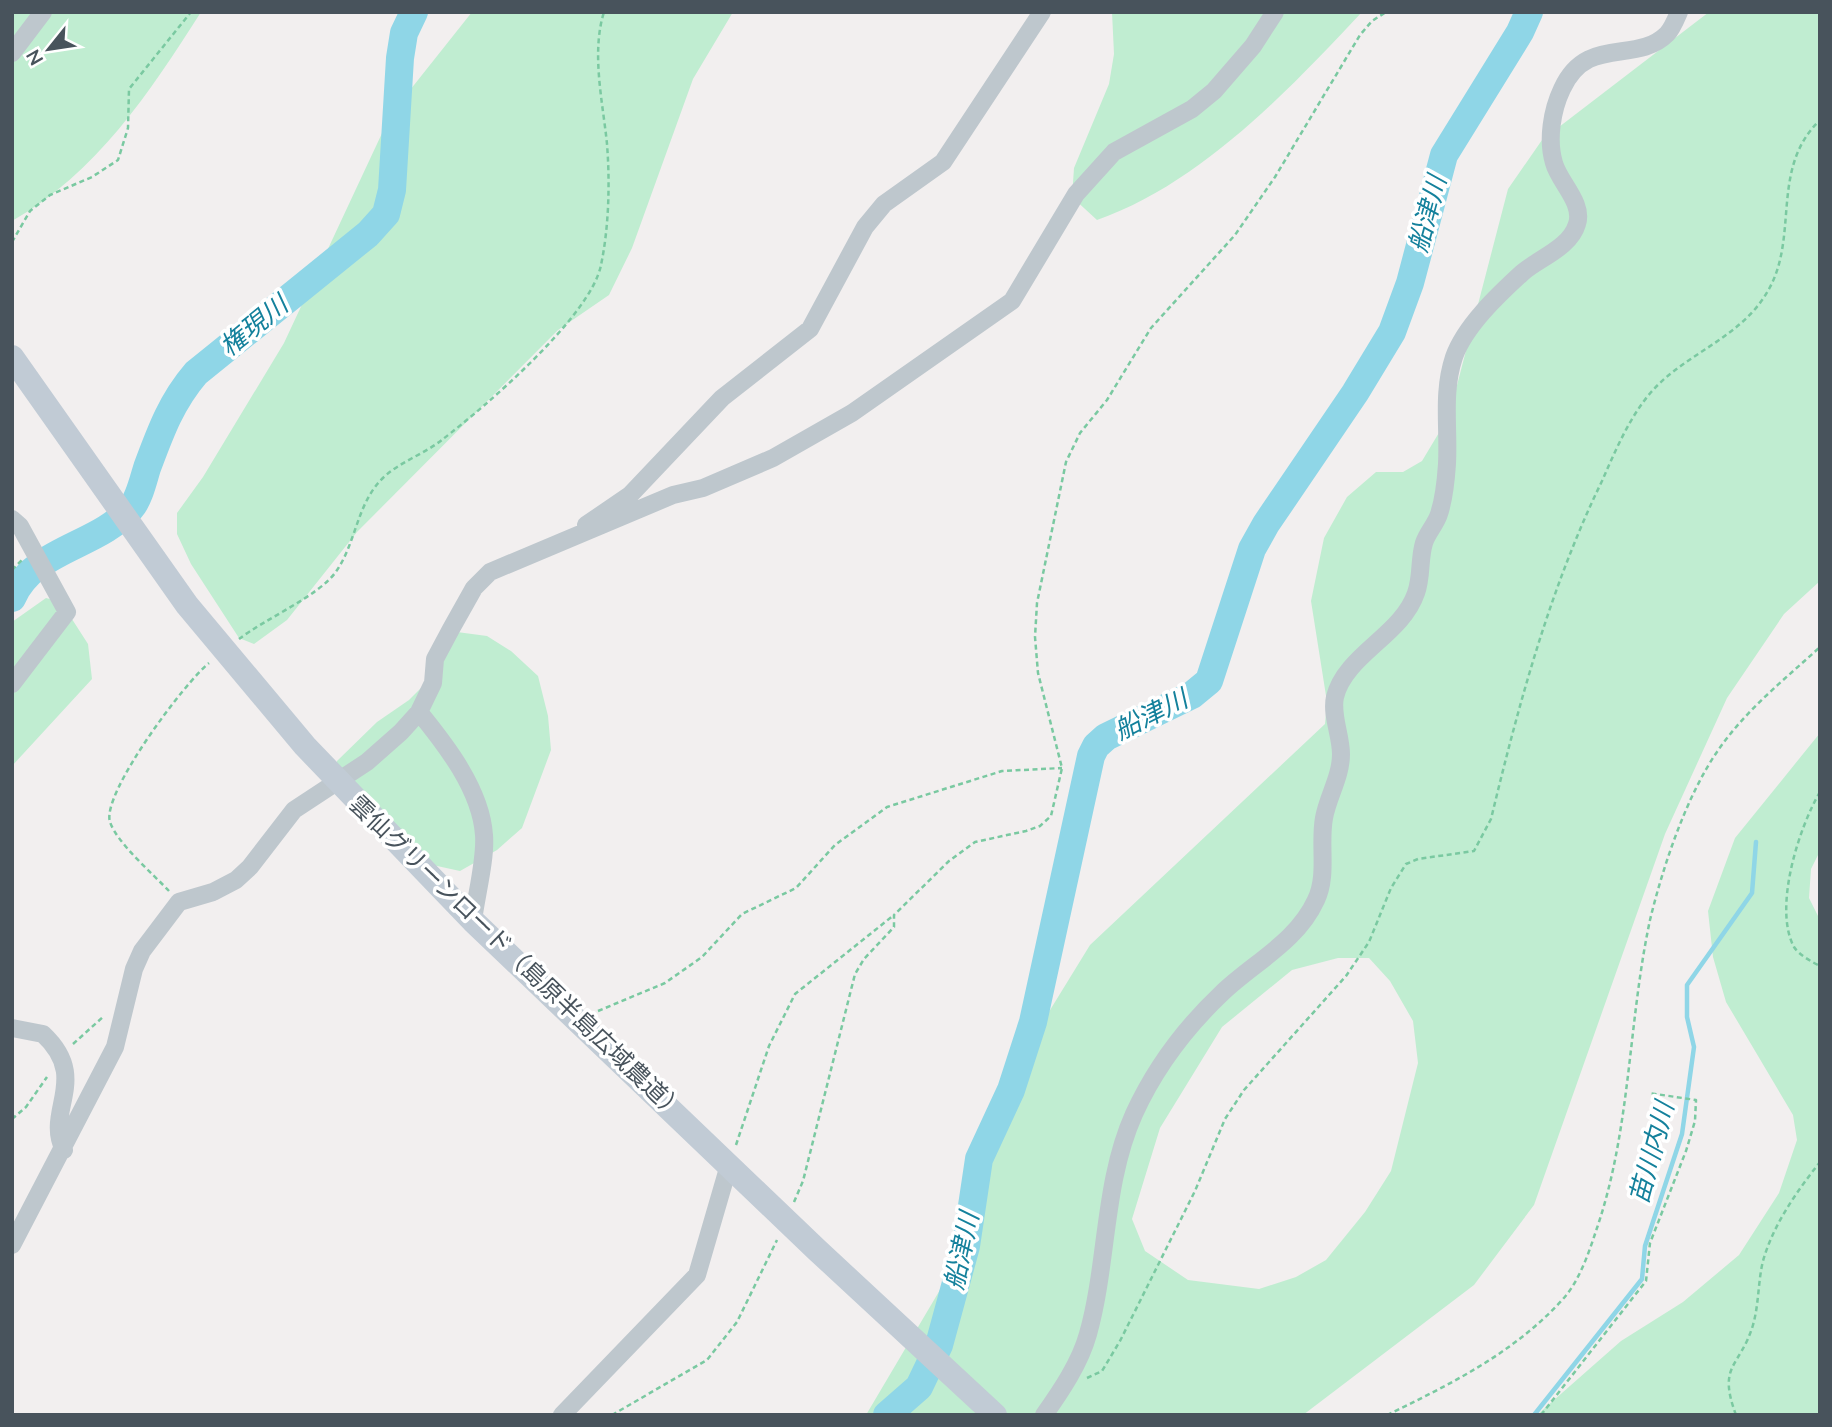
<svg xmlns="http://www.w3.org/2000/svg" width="1832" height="1427" font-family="'Nunito Sans','Noto Sans JP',sans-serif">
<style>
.green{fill:#c0edd1;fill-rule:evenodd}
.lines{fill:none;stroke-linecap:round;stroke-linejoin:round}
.stream{stroke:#8fd6e7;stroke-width:4.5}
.river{stroke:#8fd6e7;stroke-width:28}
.path{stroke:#7ac9a1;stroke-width:2.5;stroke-dasharray:5 3.5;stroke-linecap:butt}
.street{stroke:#bec7cd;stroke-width:18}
.secondary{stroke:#c1cbd5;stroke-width:24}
.labels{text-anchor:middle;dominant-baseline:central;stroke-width:7;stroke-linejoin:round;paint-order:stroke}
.street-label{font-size:24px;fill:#48535c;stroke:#fff}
.water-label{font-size:26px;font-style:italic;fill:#14819c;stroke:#fff}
</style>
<rect width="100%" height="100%" fill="#f2efef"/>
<path class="green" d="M12,12h189c-51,80 -105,162 -189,209z
M472,12h261l-40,67 -61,169 -23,47 -51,35 -201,202 -70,88 -33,24 -15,-6 -48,-74 -14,-30v-21l26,-36 81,-134 107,-229z
M1112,12h250c-74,79 -162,172 -265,208l-25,-23 2,-29 35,-84 5,-30z
M1709,12h111v569l-36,33 -57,84 -62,136 -131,371 -60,80 -171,130h-437l81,-137 100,-263 43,-70 235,-221 2,-22 -16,-101 13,-63 23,-41 29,-25h27l19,-11 27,-45 59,-227 34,-49zM1338,958h31l21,23 23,40 5,42 -27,108 -26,41 -39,48 -30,17 -37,12 -71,-9 -43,-29 -13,-32 28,-91 62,-101 70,-57z
M46,598l15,4 27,42 4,35 -80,87v-144z
M457,632l30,4 24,15 27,25 10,40 3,34 -29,78 -25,22 -37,21 -32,-7 -91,-83v-20l40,-39 32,-22 18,-18z
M1820,733v118l-9,18 -2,29 11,22v495h-283l84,-74 62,-39 56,-47 40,-62 18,-53 -4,-25 -67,-113 -13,-45 -5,-46 27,-73z"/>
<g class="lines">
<path class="stream" d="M1534,1415l108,-136 3,-33 37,-112 12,-87 -7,-30v-32l65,-92 4,-51"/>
<path class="river" d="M12,598c22,-50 86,-51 119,-90 8,-9 12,-27 16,-40 13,-35 24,-66 49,-95l172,-139 18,-20 6,-24 8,-132 4,-25 10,-21
M887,1415l32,-28 20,-42 27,-99 13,-87 32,-69 22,-68 58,-266 5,-10 10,-9 86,-42 17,-14 43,-132 14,-25 89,-131 37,-61 18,-49 34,-128 76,-123 9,-20"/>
<path class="path" d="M12,242l18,-31 20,-16 42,-18 26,-17 10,-32 1,-39 62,-77
M12,570l10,-10
M239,639c26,-20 79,-43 96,-66 22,-30 21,-71 50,-97 17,-15 41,-23 58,-37 42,-32 148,-123 158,-174 8,-38 9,-83 6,-121 -4,-41 -16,-91 -3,-132
M1820,792c-21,35 -47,116 -26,155 5,8 18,15 26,19
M169,891c-16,-17 -52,-48 -59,-69 -9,-28 75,-140 99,-159
M598,1011l67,-28 37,-26 40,-43 54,-26 39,-43 52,-38 115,-36 60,-3
M73,1044l31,-28
M12,1119l14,-12 21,-30
M736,1145l33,-99 26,-52 99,-79
M794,1202l9,-21 52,-207 9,-15 30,-32v-12l55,-54 26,-19 51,-11 14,-5 11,-10 11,-48 -24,-95 -3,-36 2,-34 29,-141 14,-29 27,-33 44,-72 84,-93 40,-58 85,-142 12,-14 14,-9
M1087,1378l15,-7 18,-30 75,-150 30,-72 19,-29 102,-114 23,-34 22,-54 15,-24 12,-5 56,-8 17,-32c28,-116 59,-231 111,-338 12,-27 24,-56 42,-80 34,-47 96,-59 125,-112 30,-54 1,-121 51,-169
M612,1415l95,-55 30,-38 40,-82
M1387,1415c64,-31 127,-62 176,-116 17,-19 26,-47 34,-71 34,-100 31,-205 53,-308 13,-54 37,-126 69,-171 27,-39 66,-70 101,-102
M1541,1415l105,-134 4,-38 36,-92 9,-30 1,-21 -47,-7
M1736,1415c-19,-51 4,-47 17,-90 6,-21 5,-44 10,-64 10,-36 34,-70 57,-99"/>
<path class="street" d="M12,53l31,-41
M12,519l8,7 47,86 -55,72
M586,525l44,-30 92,-97 88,-69 55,-102 19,-23 59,-42 99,-150
M419,712c27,33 62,78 65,123 2,24 -8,61 -11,86
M12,1028l31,6c48,45 1,77 21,116
M12,1245l103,-198 19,-78 8,-18 37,-49 34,-10 23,-12 14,-13 44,-57 73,-48 34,-30 18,-20 14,-29 2,-24 16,-30 23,-41 16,-16 183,-77 30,-7 70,-30 79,-45 160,-112 64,-107 38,-42 78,-43 22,-18 39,-45 22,-34
M562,1415l135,-140 32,-110
M1044,1415c17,-24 36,-52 44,-81 20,-71 15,-151 46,-220 21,-46 51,-86 88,-121 31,-30 75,-51 94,-93 12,-25 3,-55 8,-82 4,-22 17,-41 17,-64 0,-19 -10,-39 -6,-57 10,-42 67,-62 81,-104 6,-16 3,-34 8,-50 3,-10 12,-19 15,-29 5,-15 7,-35 8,-50 2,-37 -5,-71 7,-107 11,-31 44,-62 68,-84 17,-15 48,-25 55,-49 7,-21 -18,-42 -23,-61 -7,-23 -2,-53 8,-74 25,-55 74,-24 105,-55 5,-5 9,-15 12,-22"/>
<path class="secondary" d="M12,357l175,248 118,141 168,175 344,329 178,165"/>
</g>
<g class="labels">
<g class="street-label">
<text transform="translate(517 958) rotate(44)">雲仙グリーンロード（島原半島広域農道）</text>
</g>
<g class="water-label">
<text transform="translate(1428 214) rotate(-75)">船津川</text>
<text transform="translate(254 326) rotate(-39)">権現川</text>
<text transform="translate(1151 715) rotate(-27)">船津川</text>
<text transform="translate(1652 1153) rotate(-75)">苗川内川</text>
<text transform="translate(962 1251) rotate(-78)">船津川</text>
</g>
</g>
<rect width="1832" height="1427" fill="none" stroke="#48535c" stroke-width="28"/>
<g transform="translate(49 49) rotate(240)" stroke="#ffffff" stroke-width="5" paint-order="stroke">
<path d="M0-5L12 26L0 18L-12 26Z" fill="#48535c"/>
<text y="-10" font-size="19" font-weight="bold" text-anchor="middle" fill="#48535c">N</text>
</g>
</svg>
